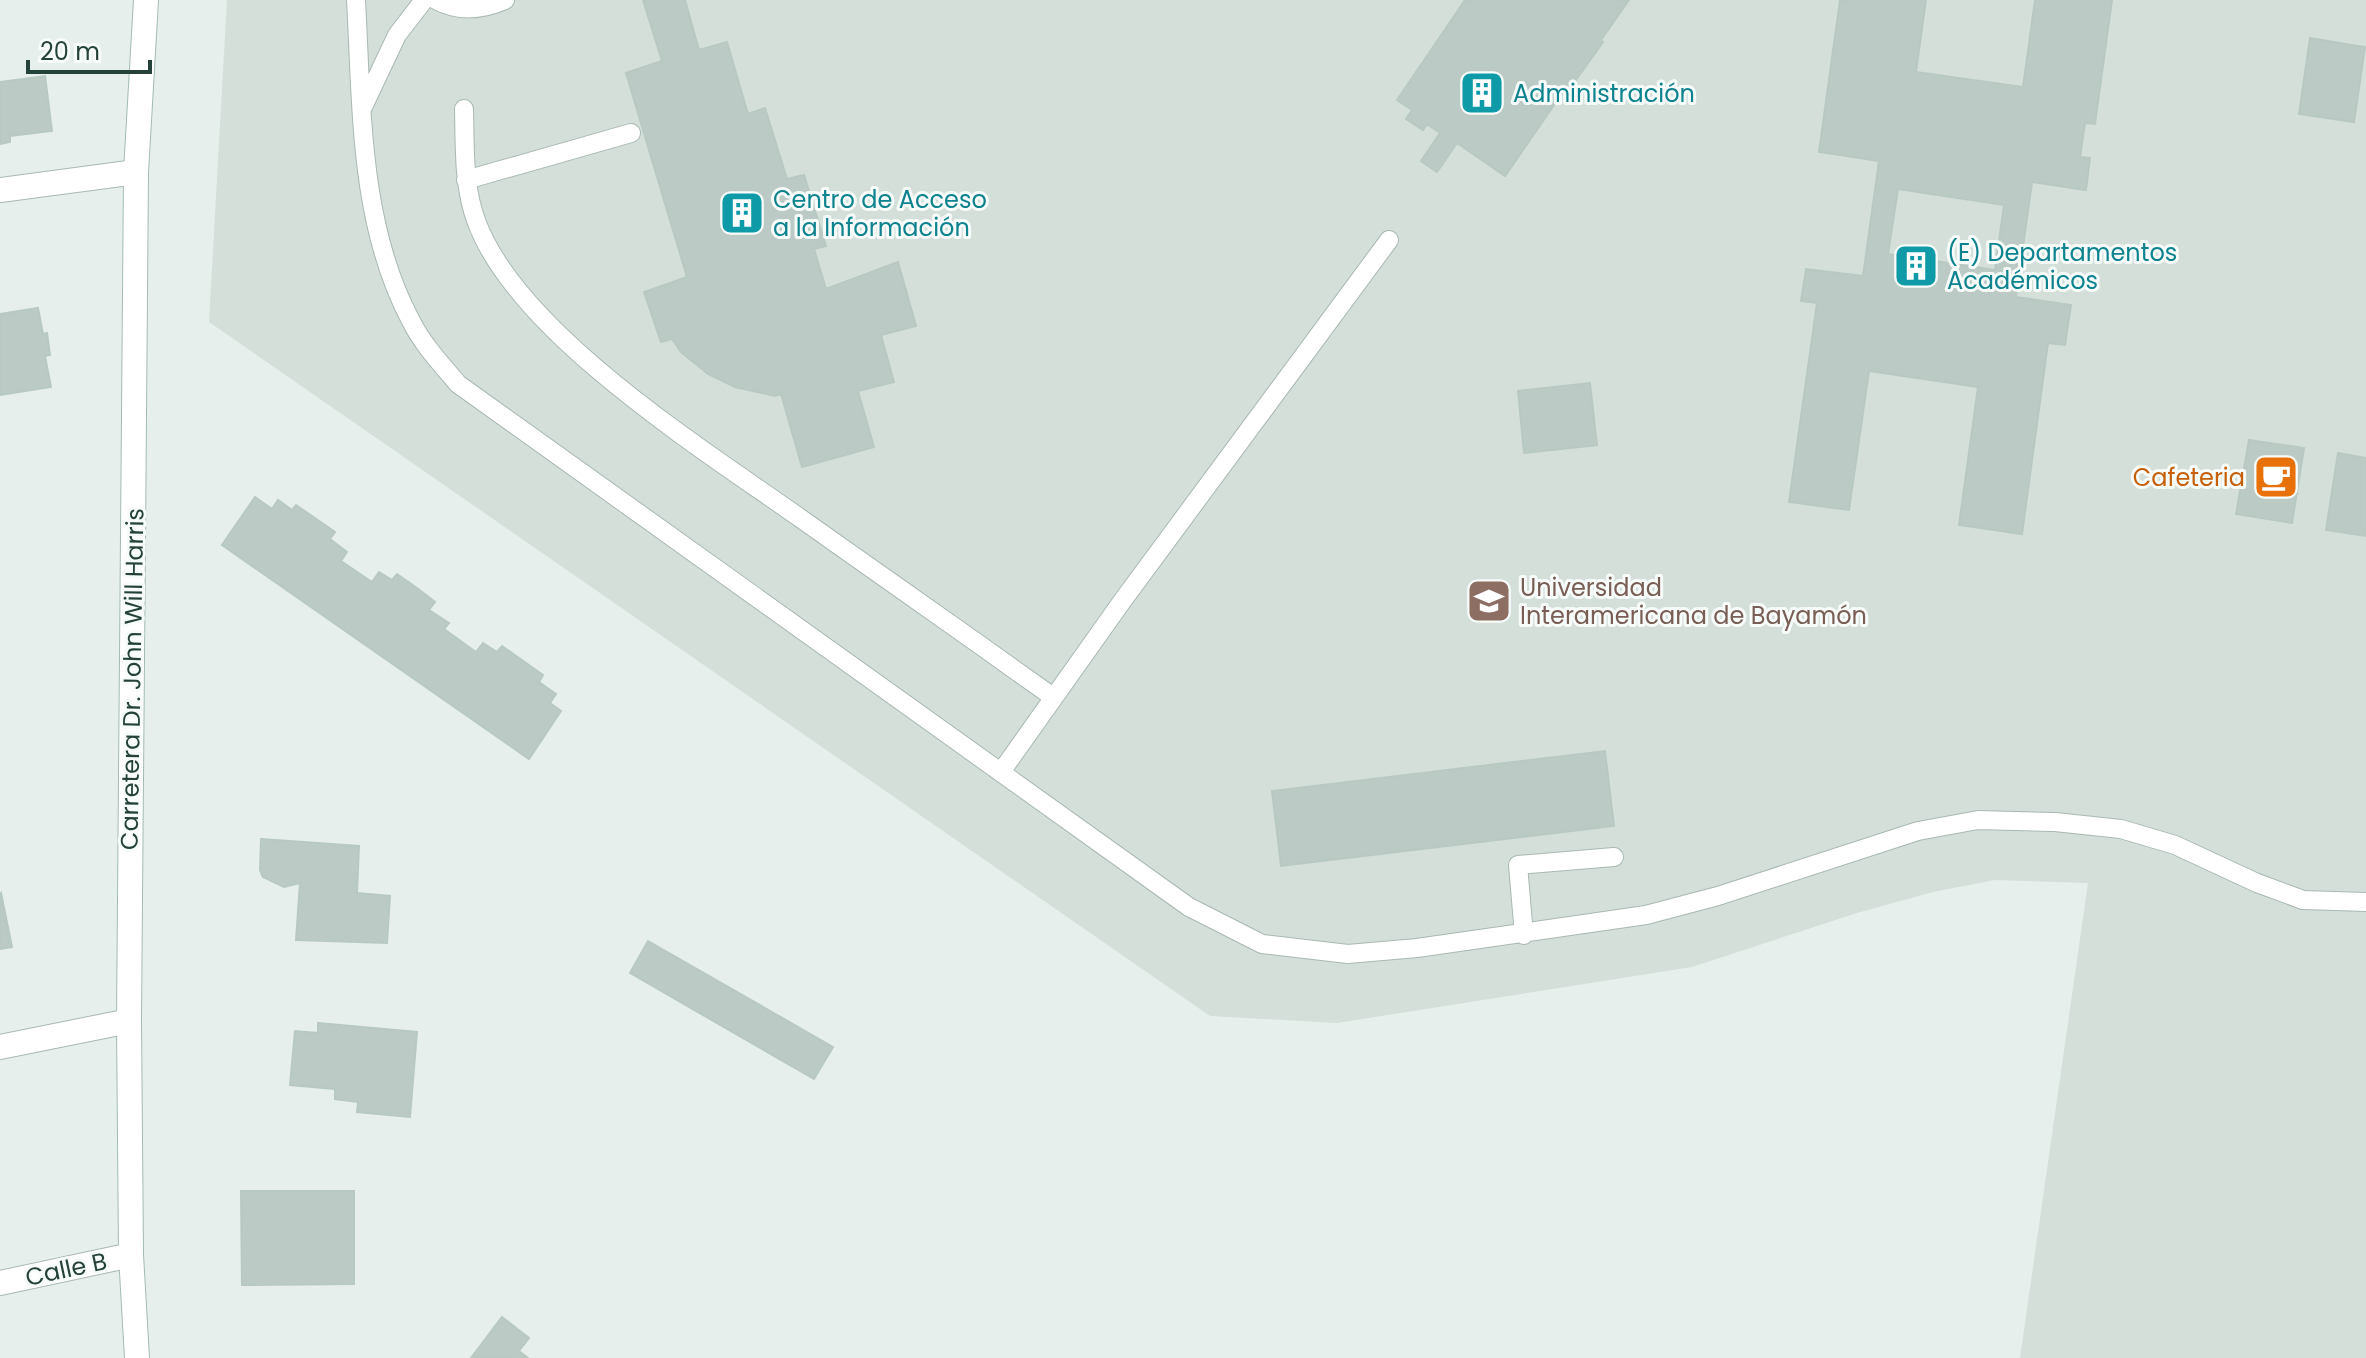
<svg xmlns="http://www.w3.org/2000/svg" width="2366" height="1358" font-family="Poppins,sans-serif">
<style>
.built{fill:#d4dfda}
.building{fill:#bbcac4;stroke:#b8c9c2;stroke-width:2;fill-rule:evenodd}
.lines{fill:none;stroke-linecap:round;stroke-linejoin:round}
.lane-casing{stroke:#a8b8b2;stroke-width:20}
.street-casing{stroke:#a8b8b2;stroke-width:26}
.secondary-casing{stroke:#a4bbb3;stroke-width:26}
.lane{stroke:#fff;stroke-width:18}
.street{stroke:#fff;stroke-width:24}
.secondary{stroke:#fff;stroke-width:24}
.labels{text-anchor:middle;dominant-baseline:central;stroke-width:6;stroke-linejoin:round;paint-order:stroke}
.culture-label{font-size:24px;fill:#0d838f;stroke:#f7fbf9;text-anchor:start}
.food-label{font-size:24px;fill:#c56008;stroke:#f7fbf9;text-anchor:end}
.education-label{font-size:24px;fill:#785e54;stroke:#f7fbf9;text-anchor:start}
.street-label{font-size:24px;fill:#24423a;stroke:#f7fbf9}
</style>
<rect width="100%" height="100%" fill="#e6efeb"/>
<path class="built" d="M227,0h2139v1358h-346l68,-475 -93,-3 -62,12 -76,21 -165,54 -355,56 -127,-7 -1001,-694z"/>
<path class="building" d="M643,0h42l14,50 28,-8 21,72 17,-6 22,71 17,-4 22,71 -12,3 12,40 72,-27 18,64 -35,9 13,47 -36,9 16,56 -72,20 -21,-73 -6,2 -40,-9 -27,-13 -27,-22 -9,-13 -11,3 -17,-50 43,-15 -61,-204 36,-12z
M1465,0h164l-28,40 2,2 -32,45 -3,-2 -63,91 -48,-33 -20,29 -16,-11 19,-28 -13,-9 -4,6 -17,-11 6,-9 -15,-10z
M1840,0h86l-10,72 107,15 12,-87h77l-17,124 -10,-1 -5,34 10,1 -4,32 -54,-8 -16,115 55,8 -6,40 -17,-2 -26,191 -63,-9 19,-138 -109,-16 -20,139 -60,-8 28,-199 -16,-2 5,-32 57,7 16,-115 -60,-9zM1898,189l106,16 -9,65 -107,-16z
M2310,38l55,9 -11,75 -55,-8z
M45,76l7,55 -42,5v6l-10,2v-62z
M38,308l5,26 4,-1 3,22 -5,1 6,31 -51,8v-81z
M1590,383l7,62 -73,8 -6,-62z
M2249,440l55,8 -12,75 -56,-9z
M2338,453l28,5v78l-40,-6z
M255,497l17,12 6,-9 14,10 4,-5 39,27 -5,7 17,13 -6,9 31,21 7,-10 13,8 5,-6 20,14 18,14 -6,8 20,13 -5,6 32,23 7,-9 14,9 5,-6 41,29 -4,7 17,12 -6,9 11,8 -32,48 -307,-214z
M1605,751l9,75 -333,40 -9,-75z
M261,839l98,7 -2,47 33,3 -3,47 -91,-3 4,-57 -16,4 -21,-10 -3,-7z
M1,893l11,54 -12,2v-55z
M648,941l185,106 -19,32 -184,-106z
M318,1023l99,9 -7,85 -53,-5 1,-10 -23,-3v-10l-45,-4 5,-54 23,2z
M241,1191h113v93l-112,1z
M502,1317l27,21 -10,13 9,7h-57z"/>
<g class="lines">
<g class="lane-casing">
<path id="lane" d="M356,0c6,107 3,224 55,321 12,24 31,44 47,63l731,523 73,37 86,10 69,-6 229,-33 72,-19 200,-65 60,-11 77,2 66,7 54,16 82,38 46,17 63,2
M436,0c22,12 46,10 69,0
M363,107l34,-72 27,-35
M464,109c1,38 -1,78 13,114 42,111 227,227 323,295 85,60 169,119 253,179
M466,180l165,-47
M1001,772l122,-172 266,-360
M1524,935l-6,-70 96,-8"/>
</g>
<g class="street-casing">
<path id="street" d="M0,190l136,-18
M0,1047l129,-26
M0,1283l131,-28"/>
</g>
<g class="secondary-casing">
<path id="secondary" d="M137,1358l-6,-103 -2,-234 7,-849 10,-172"/>
</g>
<use href="#lane" class="lane"/>
<use href="#street" class="street"/>
<use href="#secondary" class="secondary"/>
</g>
<defs>
<g id="building-square" transform="scale(2.3)"><rect x="-9" y="-9" width="18" height="18" rx="4" fill="#0f9aa8" stroke="#f7fbf9"/><path d="M-4-6H4V6H1V3H-1V6H-4ZM-2.5-4.3h1.7v1.8h-1.7ZM.8-4.3h1.7v1.8H.8ZM-2.5-1h1.7V.8h-1.7ZM.8-1h1.7V.8H.8Z" fill="#fff"/></g>
<g id="cafe-square" transform="scale(2.3)"><rect x="-9" y="-9" width="18" height="18" rx="4" fill="#e8710a" stroke="#f7fbf9"/><path d="M-5.5-4.5H6V0H3Q3 3.5 0 3.5H-2.5Q-5.5 3.5-5.5 0ZM3-3.2v2h1.7v-2ZM-6 4.5H4V6H-6Z" fill="#fff"/></g>
<g id="university-square" transform="scale(2.3)"><rect x="-9" y="-9" width="18" height="18" rx="4" fill="#8d6e63" stroke="#f7fbf9"/><path d="M0-5L7-2L0 1L-7-2ZM-4 1L0 2.5L4 1V4Q0 6-4 4Z" fill="#fff"/></g>
</defs>
<g fill-rule="evenodd">
<use href="#building-square" x="1482" y="93"/>
<use href="#building-square" x="742" y="213"/>
<use href="#building-square" x="1916" y="266"/>
<use href="#cafe-square" x="2276" y="477"/>
<use href="#university-square" x="1489" y="601"/>
</g>
<g class="labels">
<g class="culture-label">
<text x="1513" y="93">Administración</text>
<text x="773" y="199">Centro de Acceso<tspan x="773" dy="28">a la Información</tspan></text>
<text x="1947" y="252">(E) Departamentos<tspan x="1947" dy="28">Académicos</tspan></text>
</g>
<g class="food-label">
<text x="2245" y="477">Cafeteria</text>
</g>
<g class="education-label">
<text x="1520" y="587">Universidad<tspan x="1520" dy="28">Interamericana de Bayamón</tspan></text>
</g>
<g class="street-label">
<text transform="translate(132 679) rotate(-89)">Carretera Dr. John Will Harris</text>
<text transform="translate(66 1269) rotate(-12)">Calle B</text>
</g>
</g>
<path d="M28 60v12h122v-12" fill="none" stroke="#24423a" stroke-width="4"/>
<text x="40" y="60" font-size="24" fill="#24423a" stroke="#f7fbf9" stroke-width="6" paint-order="stroke">20 m</text>
</svg>
